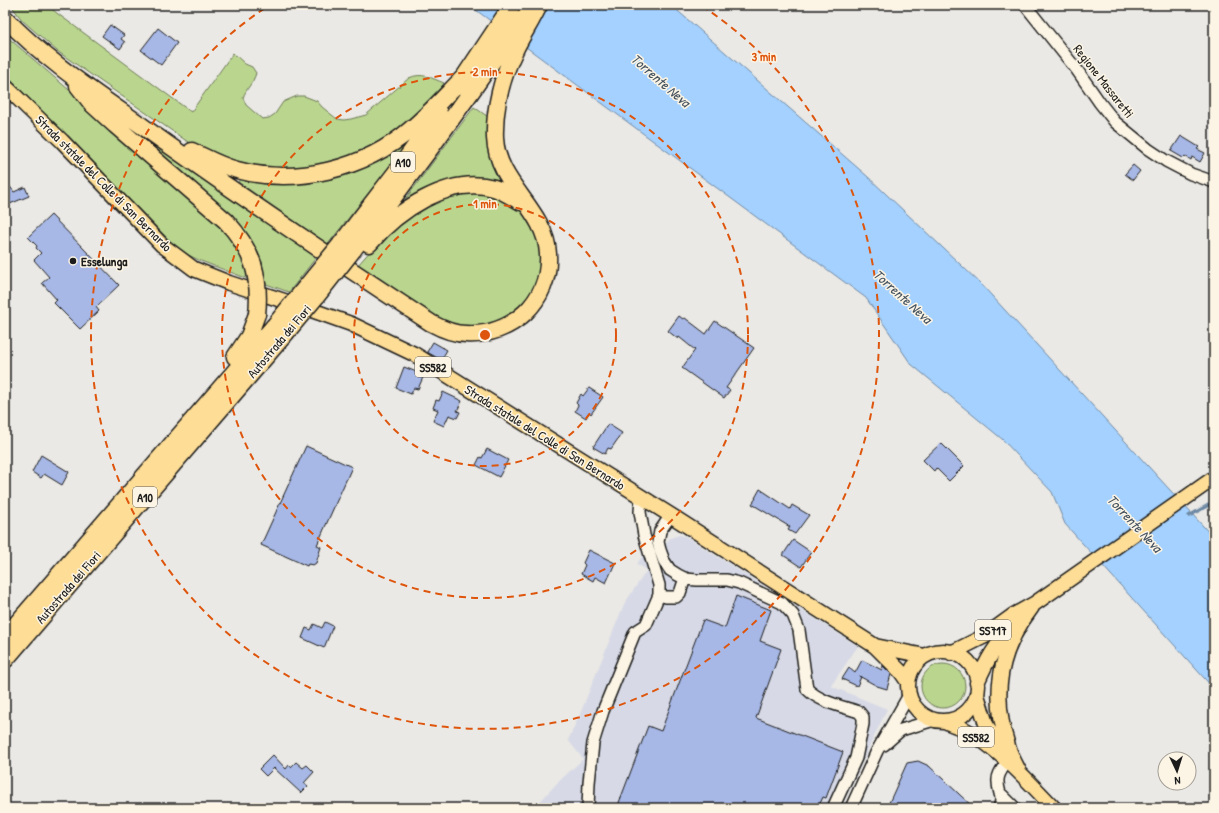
<svg xmlns="http://www.w3.org/2000/svg" width="1219" height="813" font-family="'Patrick Hand',sans-serif">
<style>
.built{fill:#d7dae6}
.green{fill:#bad68e;stroke:#6b7955}
.water{fill:#a4d1ff;stroke:#6e89a4}
.lines{fill:none;stroke-linecap:round;stroke-linejoin:round}
.stream{stroke:#6e89a4;stroke-width:3.5}
.building{fill:#a7b8e7;stroke:#1c1c1c}
.minor-casing{stroke:#1c1c1c;stroke-width:14}
.major-casing{stroke:#1c1c1c;stroke-width:17}
.highway-casing{stroke:#1c1c1c;stroke-width:19}
.minor{stroke:#fcf5e5;stroke-width:11}
.major{stroke:#fedd96;stroke-width:14}
.highway{stroke:#fedd96;stroke-width:16}
.highway-bridge-casing{stroke:#1c1c1c;stroke-width:19;stroke-linecap:butt}
.highway-bridge{stroke:#fedd96;stroke-width:16}
.ring{fill:none;stroke:#de560d;stroke-width:2;stroke-dasharray:7 5}
.poi-dot{fill:#1c1c1c;stroke:#fcf5e5;stroke-width:1.5}
.labels{text-anchor:middle;dominant-baseline:central;stroke-width:3;stroke-linejoin:round;paint-order:stroke}
.shield{fill:#fcf5e5;stroke:#5f5d58;stroke-width:1}
.shield-label{font-size:12px;font-weight:bold;fill:#1c1c1c}
.street-label{font-size:13px;fill:#1c1c1c;stroke:#fcf5e5}
.poi-label{font-size:13px;font-weight:bold;fill:#1c1c1c;stroke:#fcf5e5;text-anchor:start}
.water-label{font-size:14px;font-style:italic;fill:#455260;stroke:#fcf5e5}
.centre{fill:#de560d;stroke:#fcf5e5;stroke-width:2}
.ring-label{font-size:12px;text-anchor:middle;font-weight:bold;fill:#de560d;stroke:#fcf5e5;stroke-width:3;stroke-linejoin:round;paint-order:stroke}
</style>
<rect width="100%" height="100%" fill="#ebe9e5"/>
<filter id="ink" filterUnits="userSpaceOnUse"><feTurbulence type="fractalNoise" baseFrequency=".025" numOctaves="2"/><feDisplacementMap in="SourceGraphic" scale="8" xChannelSelector="R" yChannelSelector="G"/><feConvolveMatrix kernelMatrix="1 2 1 2 8 2 1 2 1" color-interpolation-filters="sRGB"/></filter>
<g filter="url(#ink)">
<path class="built" d="M679,535l6,1 173,110 -27,40 56,23 -46,99h-307l23,-25 26,-24 -15,-19 12,-26 44,-110 23,-34 -10,-6 6,-9 23,-5 -1,-6 5,-6z"/>
<path class="green" d="M11,5h36l11,9 133,98 42,-59 12,11 7,3 4,6c-3,11 -10,15 -13,25l3,7 16,14 7,-1 6,-4 8,-12 14,-6h7l13,5 5,6 15,12 7,1 7,-1 15,-4 43,-37c13,-6 22,0 35,5l-16,23 -17,18 -61,36 -75,11 -57,-13 -30,-16 -131,-91 -35,-31z
M5,35l85,73 134,119 16,21 11,32 -50,-19 -21,-10 -175,-177z
M474,107l17,12 13,64 -96,21 -4,-3z
M119,120l97,65 102,70 -29,37 -23,-8 -2,-11 -4,-13z
M403,146h2l-1,2 -76,96 -90,-62 3,-4 8,2z
M487,192c9,5 22,8 30,15 26,22 32,66 11,94 -3,3 -7,5 -10,8 -3,3 -7,7 -11,10 -14,7 -32,10 -48,7 -17,-2 -36,-17 -50,-27 -17,-11 -34,-23 -51,-34l22,-25 26,-23 42,-22z
M921 686a22 22 0 1 1 44 0a22 22 0 1 1-44 0Z"/>
<path class="water" d="M469,5h202l196,171 114,108 233,254v151l-149,-165 -13,-32 -50,-53 -91,-75 -45,-66z"/>
<g class="lines">
<path class="stream" d="M1189,516l25,-14"/>
</g>
<path class="building" d="M110,25l14,10 -3,4 4,3 -5,7 -18,-13z
M158,28l19,15 -16,22 -20,-15z
M1181,136l18,11 -2,2 8,4 -5,9 -8,-5 -1,3 -6,-4 -2,2 -12,-7z
M1133,165l7,6 -7,9 -8,-6z
M5,180l9,12 11,-5 4,9 -24,10z
M51,215l68,70 -23,22 3,4 -19,18 -26,-26 3,-3 -15,-17 7,-6 -15,-17 7,-7 -5,-5 1,-2 -9,-9z
M679,316l4,3 2,-1 21,16 9,-13 39,27 -28,40 4,2 -6,8 -42,-30 13,-18 -16,-13 -1,2 -10,-8z
M433,342l14,8 -6,10 -14,-8z
M404,367l20,8 -6,14 -4,-1 -3,6 -15,-6z
M589,388l14,9 -12,17 -2,-2 -3,6 -11,-7 3,-6 -2,-2 5,-9 2,2z
M443,392l19,9 -5,10 3,1 -3,6 -8,-3 -5,11 -11,-5 5,-11 -5,-2 3,-8 3,1z
M608,424l14,9 -11,16 -3,-1 -3,6 -12,-7z
M941,443l23,23 -15,15 -13,-13 -2,3 -11,-11z
M306,446l46,21 -35,78 4,2 -5,16 -3,2 -5,-1 -1,2 -46,-21z
M487,449l21,11 -9,17 -23,-12 4,-8 2,1z
M41,455l28,17 -7,13 -18,-11 -3,4 -9,-6z
M760,489l30,20 2,-4 17,10 -14,19 -7,-4 2,-3 -38,-23 4,-6h-1z
M793,540l18,12 -10,15 -18,-12z
M589,550l26,13 -3,7 -6,13 -11,-6 -2,4 -12,-7 4,-9 -2,-2z
M736,596l35,14 -11,31 21,8 -25,69 87,34 -17,46 -3,-1 -5,11h-201l31,-82 13,5 42,-111 22,8z
M325,622l8,4 -9,22 -22,-10 4,-10 5,2 3,-6 8,4z
M862,660l20,10 1,-4 8,8 -4,15 -10,-3 -18,-10 2,1 -4,9 -15,-7 7,-11 6,5z
M273,755l13,14 3,-4 2,2 5,-5 7,6 4,-3 7,7 -10,11 4,3 -7,7 -27,-25 -8,8 -7,-7z
M918,761l11,5 45,42h-79l-7,-3 19,-42z"/>
<g class="lines">
<g class="minor-casing">
<path id="minor" d="M1025,5l52,65 23,33 15,19 33,27 18,12 25,13 23,8
M671,515l-11,16 -2,11 2,8 4,11 6,9 8,5 8,4 11,1h30l12,3 43,20 11,12 6,15 8,59c13,13 34,17 52,23l4,5v7l-7,34 -23,50
M659,595l7,2h10l4,-4 5,-15
M884,745l17,-15 33,-10
M1002,795l13,13
M588,808l1,-25 4,-40 10,-32 32,-79 11,-7 13,-30v-10l-15,-50 -4,-23 1,-15
M851,808l26,-57 32,-56
M999,808c5,-12 -1,-15 -1,-26 -1,-8 5,-14 9,-20"/>
</g>
<g class="major-casing">
<path id="major" d="M5,86l57,55 100,104 32,24 35,14 74,24 48,17 63,30 261,164 200,128 26,26 7,10
M875,646l50,10
M908 686a35 35 0 1 1 70 0a35 35 0 1 1-70 0Z
M951,653l34,-17 29,-21 20,-11 180,-126
M977,683c9,-21 19,-40 36,-55
M977,695l9,29 16,30
M945,721c5,3 12,5 17,7 35,18 65,52 92,80
M1019,771c-4,-8 -9,-17 -11,-25 -17,-52 -9,-96 24,-139"/>
</g>
<g class="highway-casing">
<path id="highway" d="M5,18c40,42 92,76 140,110 93,67 190,132 286,195 11,6 23,11 35,11 45,3 85,-33 82,-80 -2,-45 -51,-69 -53,-116 -1,-29 7,-61 20,-88 7,-15 17,-29 24,-45
M78,86l14,18 23,21 111,96c12,13 21,26 27,43
M458,86l54,-81
M192,151c15,7 29,15 45,19 59,16 128,-1 174,-41 19,-16 35,-34 52,-51
M369,244c28,-33 79,-69 125,-56 10,3 18,9 27,14
M340,245l60,-78 39,-54
M353,250c59,-75 116,-153 170,-233
M235,357l14,-21 8,-22
M5,637l269,-311
M5,660l281,-327"/>
</g>
<use href="#minor" class="minor"/>
<use href="#major" class="major"/>
<use href="#highway" class="highway"/>
<g class="highway-bridge-casing">
<path id="highway-bridge" d="M253,264c5,17 6,32 4,50
M274,326l66,-81
M286,333l30,-36 37,-47"/>
</g>
<use href="#highway-bridge" class="highway-bridge"/>
</g>
</g>
<g class="ring">
<circle cx="485" cy="335" r="131"/>
<circle cx="485" cy="335" r="263"/>
<path d="M702 6A394 394 0 1 1 268 6"/>
</g>
<circle class="poi-dot" cx="73" cy="261" r="4"/>
<g class="labels">
<g class="shield">
<rect x="391" y="152" width="24" height="20" rx="3"/>
<rect x="415" y="357" width="36" height="20" rx="3"/>
<rect x="133" y="487" width="24" height="20" rx="3"/>
<rect x="975" y="620" width="36" height="20" rx="3"/>
<rect x="958" y="727" width="36" height="20" rx="3"/>
</g>
<g class="shield-label">
<text x="403" y="162">A10</text>
<text x="433" y="367">SS582</text>
<text x="145" y="497">A10</text>
<text x="993" y="630">SS717</text>
<text x="976" y="737">SS582</text>
</g>
<g class="street-label">
<text transform="translate(1104 81) rotate(52)">Regione Massaretti</text>
<text transform="translate(104 183) rotate(45)">Strada statale del Colle di San Bernardo</text>
<text transform="translate(279 341) rotate(-50)">Autostrada dei Fiori</text>
<text transform="translate(545 437) rotate(32)">Strada statale del Colle di San Bernardo</text>
<text transform="translate(68 587) rotate(-49)">Autostrada dei Fiori</text>
</g>
<g class="poi-label">
<text x="81" y="261">Esselunga</text>
</g>
<g class="water-label">
<text transform="translate(661 80) rotate(41)">Torrente Neva</text>
<text transform="translate(903 296) rotate(42)">Torrente Neva</text>
<text transform="translate(1135 523) rotate(47)">Torrente Neva</text>
</g>
</g>
<circle cx="485" cy="335" r="6" class="centre"/>
<g class="ring-label">
<text x="764" y="61">3 min</text>
<text x="485" y="76">2 min</text>
<text x="485" y="208">1 min</text>
</g>
<rect width="1219" height="813" fill="none" stroke="#fcf5e5" stroke-width="20"/>
<rect x="10" y="10" width="1199" height="793" fill="none" stroke="#1c1c1c" stroke-width="1.5" filter="url(#ink)"/>
<g transform="translate(1177 771) rotate(176)"><circle r="19" fill="#fcf5e5" stroke="#a29e95"/>
<path d="M0-3L7 15L0 10L-7 15Z" fill="#1c1c1c"/>
<text y="-6" font-size="11" font-weight="bold" text-anchor="middle" fill="#1c1c1c">N</text>
</g>
</svg>
